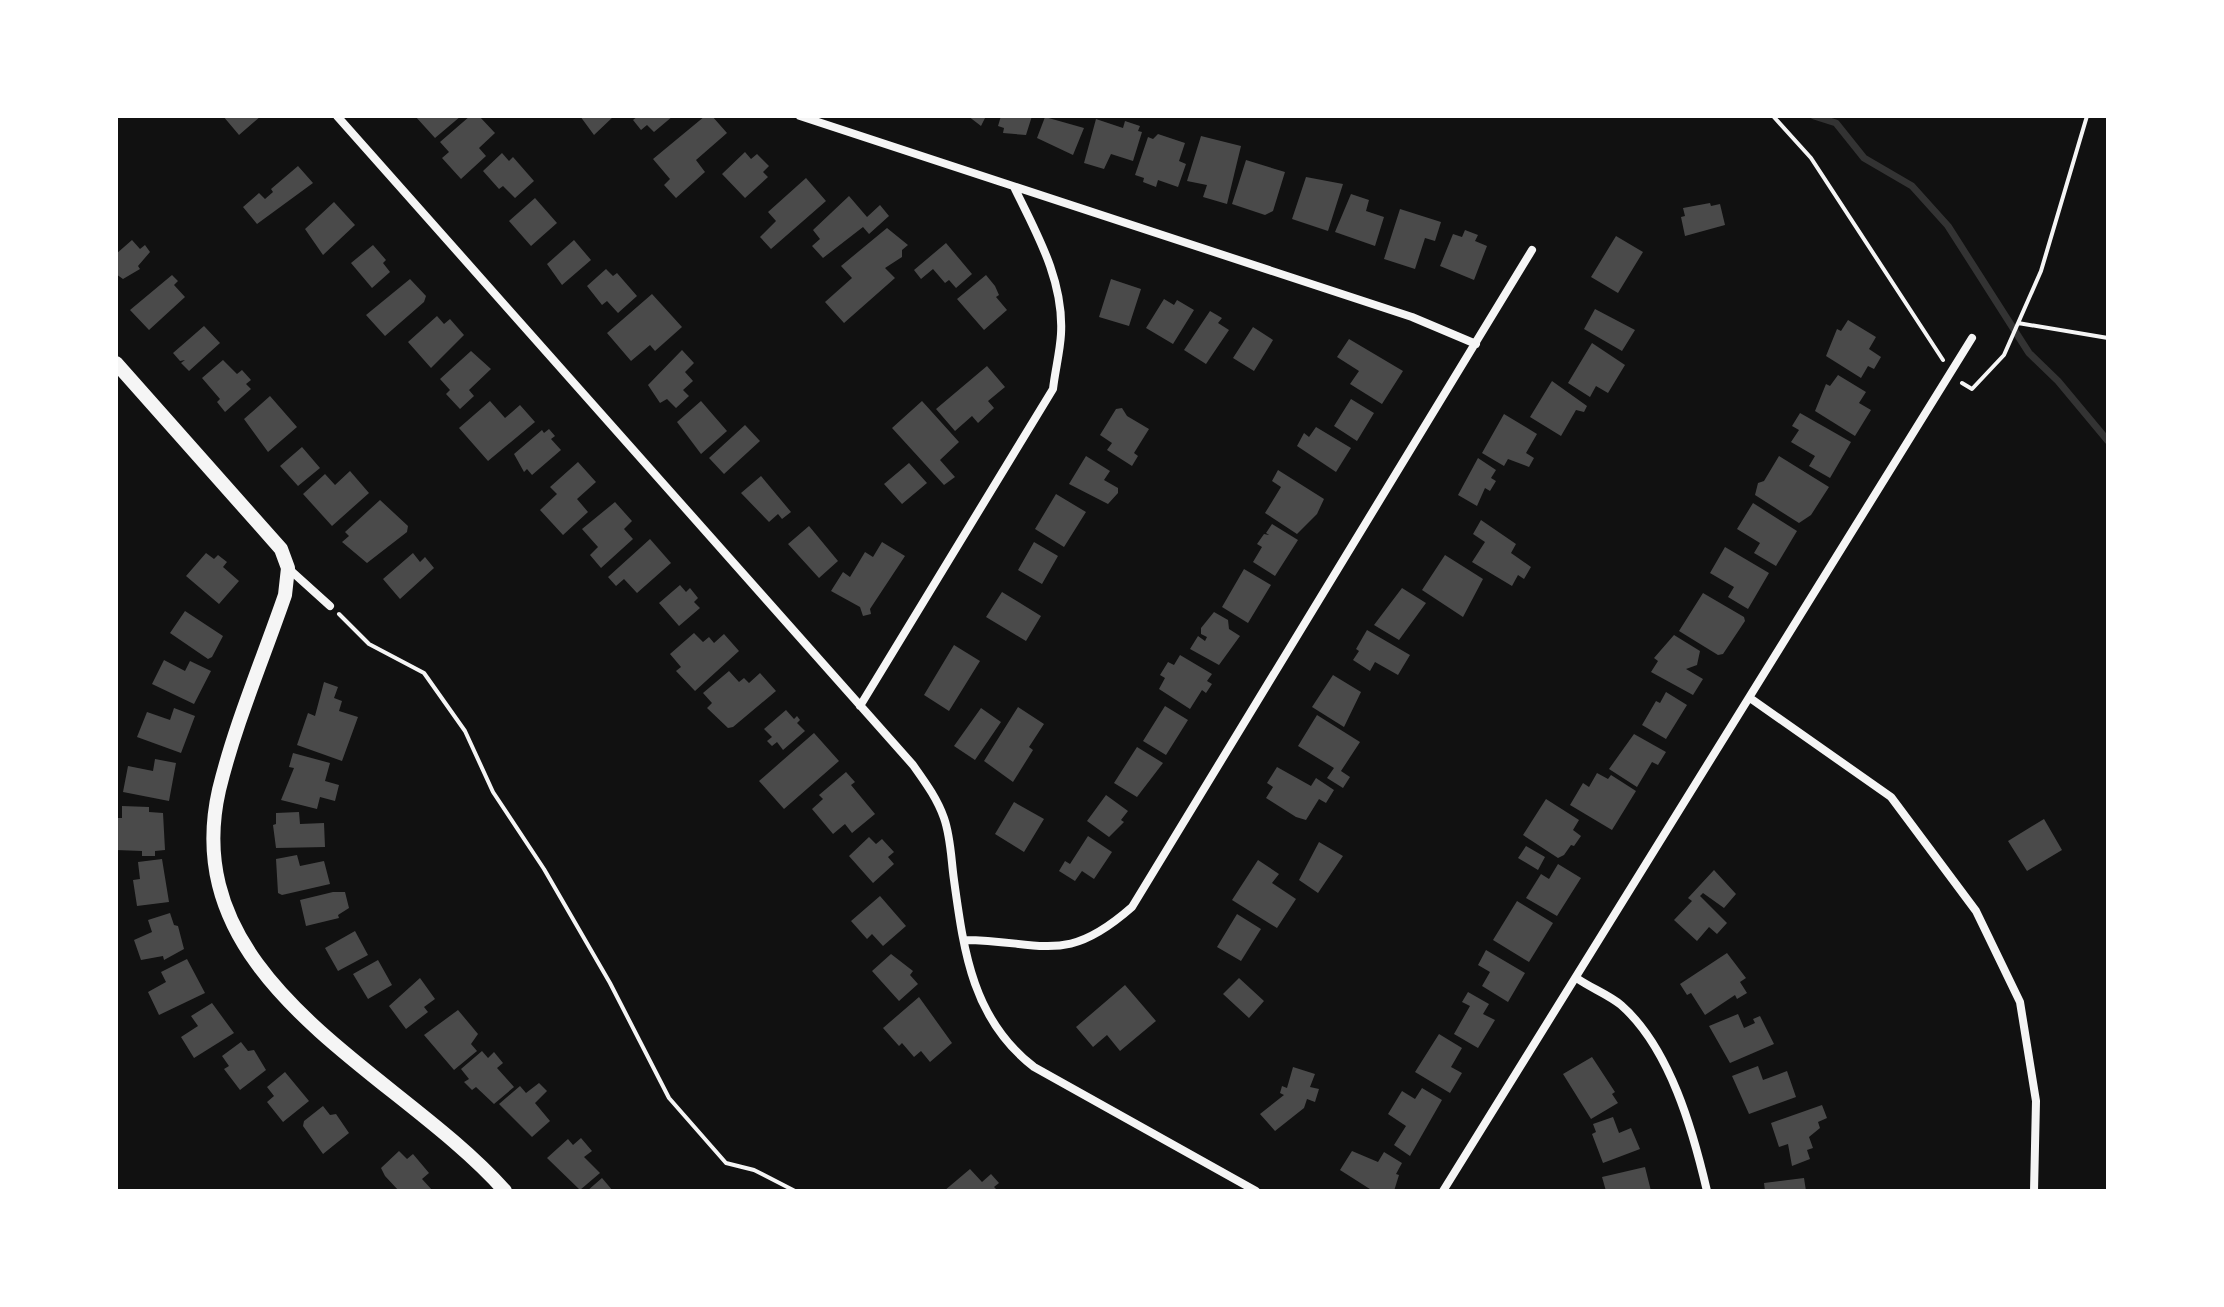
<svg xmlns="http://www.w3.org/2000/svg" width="2224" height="1307" font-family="'Varela Round',sans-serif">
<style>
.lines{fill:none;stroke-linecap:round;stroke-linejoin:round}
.stream{stroke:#333;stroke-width:7}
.building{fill:#4a4a4a}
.path{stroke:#f5f5f5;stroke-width:4}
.minor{stroke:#f5f5f5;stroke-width:8}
.tertiary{stroke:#f5f5f5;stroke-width:14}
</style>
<rect width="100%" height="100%" fill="#111"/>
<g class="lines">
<path class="stream" d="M1814,116l22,7 28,35 48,28 36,40 81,127 29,28 50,60"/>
</g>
<path class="building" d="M223,116h38l-22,19z
M415,116h46l-26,22z
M470,116h9l16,17 -16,15 7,8 -25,23 -19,-21 7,-6 -9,-10z
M580,116h34l-20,19z
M638,116h35l-19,16 -7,-7 -6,5 -8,-10z
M705,116h7l15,17 -31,27 9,12 -29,26 -12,-13 6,-6 -17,-20z
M968,116h18l-5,10z
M1001,116h31l-6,19 -23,-2 1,-5 -6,-2z
M1045,117l39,11 -11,27 -36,-17z
M1096,119l27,9 2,-7 15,5 -2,5 4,1 -9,29 -22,-7 -7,15 -20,-6z
M1158,134l27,9 -6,18 7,3 -8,23 -20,-7 -2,7 -13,-5 1,-4 -9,-3 13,-38 5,2z
M1201,136l40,10 -14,58 -24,-7 4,-12 -20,-4z
M745,152l6,7 6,-5 12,12 -6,6 5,5 -23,21 -23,-24z
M502,153l7,8 4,-4 21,24 -19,17 -12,-12 -4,3 -16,-18z
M1246,160l39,12 -12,39 -8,4 -33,-11z
M298,166l15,17 -56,41 -14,-17 16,-14 6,6 8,-7 -2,-3z
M1306,177l37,7 -15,47 -36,-12z
M806,178l20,23 -55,48 -11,-12 16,-16 -8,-9z
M1351,194l18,6 -3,11 18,6 -9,29 -40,-14z
M849,196l18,21 13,-12 9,11 -20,18 -6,-7 -40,31 -11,-12 8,-7 -7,-9z
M535,198l22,25 -26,23 -22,-25z
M334,202l21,23 -32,30 -18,-26z
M1710,203l1,3 9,-2 5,21 -40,11 -4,-19 4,-1 -2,-8z
M1400,209l41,13 -6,19 -10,-3 -10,31 -31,-10z
M887,228l21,17 -6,5v7l-17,11 10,10 -51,45 -19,-21 27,-24 -11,-12z
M1465,230l13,5 -3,6 12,5 -13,34 -34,-14 13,-32 9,3z
M1616,236l27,16 -25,41 -27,-16z
M132,240l8,9 5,-4 5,7 -12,14 2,3 -17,10 -7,-5v-20z
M574,240l17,20 -29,25 -15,-21z
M946,243l26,31 -16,14 -7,-8 -4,3 -12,-14 -12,10 -7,-9z
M373,245l13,15 -3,3 7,9 -18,16 -21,-25z
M606,269l7,7 4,-3 20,23 -19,17 -11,-12 -5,4 -15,-19z
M172,275l6,6 -4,4 11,12 -36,33 -19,-20z
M986,275l9,11 4,9 -3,2 11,13 -23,20 -27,-31z
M410,279l16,17 -2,6 -39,34 -19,-21z
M1111,279l30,10 -12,37 -30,-9z
M652,294l30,33 -27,24 -5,-6 -19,16 -24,-28z
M1164,299l10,6 3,-5 17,10 -21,34 -27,-16z
M1595,309l40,21 -13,21 -38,-22z
M1210,311l12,7 -4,5 11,7 -23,34 -22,-14z
M437,316l7,8 6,-5 14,16 -33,33 -23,-26z
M1848,320l28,17 -7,12 12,8 -7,12 -6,-3 -7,12 -35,-22 11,-27 4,2z
M204,326l16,17 -31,28 -8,-8 4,-3 -5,1 -7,-8z
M1253,327l20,13 -19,31 -21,-13z
M1349,339l54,32 -21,33 -32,-20 9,-13 -22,-14z
M1592,343l33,22 -17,28 -12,-7 -6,11 -22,-14z
M682,350l12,13 -9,9 8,9 -10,9 6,6 -13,12 -9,-9 -7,4 -12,-18z
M471,351l20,18 -22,21 5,6 -14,13 -14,-15 4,-4 -10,-11z
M223,360l14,14 5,-4 9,10 -5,4 5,5 -26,23 -8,-10 3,-3 -18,-21z
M987,366l18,21 -17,14 6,7 -16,15 -6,-7 -17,15 -19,-22z
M1838,375l28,17 -7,11 12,7 -16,26 -40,-25 11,-27 4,2z
M1552,381l35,25 -3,6 -8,-2 -15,26 -31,-19z
M270,396l27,31 -29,25 -24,-33z
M1351,399l23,14 -17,28 -23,-15z
M490,401l15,17 15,-13 15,17 -47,39 -29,-33z
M701,401l26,30 -26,23 -24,-32z
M922,401l37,41 -19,18 15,17 -11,8 -52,-57z
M1122,408l5,8 22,13 -15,24 4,3 -6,10 -25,-16 5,-7 -12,-8 16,-26z
M1800,413l51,29 -21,36 -21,-12 6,-10 -24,-14 8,-12 -7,-4z
M1504,414l33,20 -11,19 8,5 -5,9 -21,-8 -4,7 -22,-13z
M745,425l15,16 -36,33 -15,-16z
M1316,427l35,21 -15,24 -39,-26 7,-13 5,4z
M549,429l6,7 -4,3 10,11 -29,25 -5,-6 -3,3 -10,-18 28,-24 2,3z
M302,447l18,21 -22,18 -18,-20z
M1086,456l24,15 -6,9 14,8v5l-10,11 -39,-20z
M1779,456l50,31 -18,28 -12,8 -44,-28 3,-12 6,-2z
M1478,458l18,12 -5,8 5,3 -6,10 -5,-3 -8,18 -19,-11z
M578,462l18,20 -19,17 11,13 -25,23 -23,-25 17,-16 -7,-7z
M909,463l18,20 -25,21 -18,-20z
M1278,470l46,29 -7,15 -20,20 -32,-21 16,-26 -9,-6z
M350,471l19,22 -37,33 -29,-32 22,-20 10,11z
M761,476l30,36 -9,7 -4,-5 -9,8 -28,-29z
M1056,494l30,18 -22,35 -29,-18z
M380,500l28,26 -1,6 -40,31 -25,-21 7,-6 -4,-4z
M615,502l17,19 -8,8 9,10 -32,29 -11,-13 8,-8 -16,-18z
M1753,503l44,28 -21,35 -22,-13 6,-10 -23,-14z
M1481,520l35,24 -5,9 20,14 -7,12 -6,-4 -6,11 -40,-24 13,-20 -12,-8z
M1272,524l26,16 -23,36 -22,-14 9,-15 -5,-3 7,-10 5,1 -3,-2z
M809,526l29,35 -19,17 -31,-34z
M650,539l21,24 -34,30 -13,-14 -8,7 -8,-9z
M882,542l23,14 -35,53 1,5 -8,2 -3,-9 -29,-16 12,-19 7,5 15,-25 8,5z
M1034,542l24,14 -16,28 -24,-14z
M1725,547l44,26 -21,36 -20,-12 6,-10 -24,-14z
M206,553l8,6 4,-4 9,7 -4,5 16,14 -20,23 -33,-28z
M413,553l7,9 5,-5 9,11 -34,31 -17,-20z
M1445,555l38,24 -20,38 -41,-27z
M1244,569l27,16 -23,38 -26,-16z
M680,585l6,7 4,-4 8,10 -4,4 6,6 -21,18 -20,-23z
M1402,588l24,15 -27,37 -25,-15z
M1002,592l39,24 -15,25 -40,-24z
M1703,593l41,24 1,4 -22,33 -5,1 -39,-24z
M185,611l38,25 -11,21 -4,2 -38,-26z
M1214,612l14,8 1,9 11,7 -21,29 -29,-16 8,-13 7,5 2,-4 -6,-3v-6z
M1367,630l43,25 -12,20 -23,-13 -5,9 -17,-11 6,-9 -3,-2z
M694,633l9,9 6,-5 5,6 10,-9 15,17 -44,40 -19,-20 5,-4 -11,-13z
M1674,635l26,16 -3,14 -11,4 17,10 -10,16 -42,-23 7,-11 -4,-3z
M954,645l26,16 -31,50 -25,-16z
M1180,655l32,19 -5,7 5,3 -6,9 -4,-3 -12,19 -31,-20 6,-11 -5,-3 8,-13 6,3z
M164,660l21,11 5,-10 21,10 -17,33 -42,-20z
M729,671l10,11 5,-4 5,5 11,-10 16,18 -43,36 -5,1 -21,-20 5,-5 -9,-10z
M1333,675l28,17 -17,35 -32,-20z
M324,682l14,5 -4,11 8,3 -3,10 19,6 -16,44 -45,-16 11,-32 7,3z
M1666,692l21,13 -21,34 -24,-14 14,-24 4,2z
M1165,706l23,14 -22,35 -23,-14z
M1018,707l26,17 -15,23 4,3 -20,32 -29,-21z
M174,708l21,8 -14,37 -44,-16 10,-25 23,8z
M981,708l20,14 -26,38 -21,-14z
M786,710l8,9 3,-3 3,4 -3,3 8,8 -22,19 -6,-8 -5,4 -5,-5 5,-4 -8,-8z
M1317,715l43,27 -19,29 9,6 -7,11 -16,-10 7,-10 -36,-22z
M814,733l25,28 -55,48 -25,-28z
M1634,734l32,18 -8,13 -6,-3 -15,25 -28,-18z
M1137,747l26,16 -26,34 -23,-14z
M293,753l37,10 -5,18 14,4 -4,16 -15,-4 -3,12 -36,-9 13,-32 -5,-1z
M155,759l21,4 -7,38 -46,-9 5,-26 25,5z
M1277,767l34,19 5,-8 18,12 -8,13 -7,-4 -13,21 -10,-3 -30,-19 7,-11 -6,-4z
M846,772l9,10 -4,3 24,29 -23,19 -7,-9 -12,10 -21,-25 11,-10 -4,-4z
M1597,773l11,6 3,-4 25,16 -24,39 -42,-25 13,-22 6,4z
M1106,795l22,16 -7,9 3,2 -15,15 -22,-16z
M1546,799l33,21 -6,10 8,6 -7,10 -3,-1 -7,10 -6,3 -35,-23z
M1014,802l30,17 -20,33 -29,-18z
M122,806l27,1v5l14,1 2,37 -10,1v5h-13v-5l-26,-1v-32h6z
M299,812l1,12 24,-1 1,24 -49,1 -3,-23 3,-1v-11z
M2044,819l18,31 -35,21 -19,-30z
M1088,836l24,16 -18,27 -12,-8 -7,10 -16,-10 6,-10 5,3z
M869,837l7,7 6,-5 12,13 -6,5 6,7 -21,19 -24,-27z
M1319,842l24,14 -25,37 -19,-13z
M1526,846l19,11 -7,13 -20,-12z
M297,855l3,11 24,-5 6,23 -48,11 -4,-2 -2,-34z
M162,859l7,43 -32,4 -4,-26 7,-1 -2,-17z
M1258,860l21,14 -7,9 24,16 -19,29 -45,-28z
M1558,864l23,14 -24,38 -31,-18 15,-24 8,5z
M1714,870l22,24 -12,14 -21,-15 -3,3 27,27 -10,11 -8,-7 -12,14 -23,-21 18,-19 -4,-3z
M333,892h12l4,16 -11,7 1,3 -33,8 -6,-26z
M880,896l26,30 -23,20 -11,-12 -5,5 -16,-18z
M1517,901l36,22 -24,39 -36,-22z
M170,913l4,12 4,1 6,23 -20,11 -1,-4 -22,4 -7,-20 18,-8 -4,-12z
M1237,914l24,15 -20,32 -24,-14z
M355,931l13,24 -30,16 -13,-23z
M1486,950l39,23 -17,29 -26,-16 8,-14 -12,-7z
M1727,953l19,25 -6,4 7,11 -10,6 -2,-4 -30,20 -14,-22 -4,2 -7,-11z
M891,954l22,17 -3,4 8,9 -19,17 -27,-30z
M187,959l18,34 -46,22 -11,-23 18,-10 -5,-10z
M378,960l14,25 -24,14 -15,-25z
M420,978l15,21 -11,8 4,5 -22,17 -17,-23z
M1239,978l25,23 -15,17 -26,-24z
M1125,985l31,36 -36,30 -13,-16 -14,12 -17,-20z
M1468,992l21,12 -6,10 12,6 -17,28 -24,-14 16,-28 -8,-4z
M919,997l33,46 -22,19 -9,-11 -7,6 -12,-14 -3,3 -16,-18z
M212,1003l22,30 -40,25 -13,-21 17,-11 -7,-10z
M458,1010l20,24 -7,10 6,7 -23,19 -30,-35z
M1738,1014l6,14 11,-5 -2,-4 7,-3 14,28 -44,19 -21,-37z
M1439,1034l23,14 -11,19 11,6 -12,20 -35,-21z
M241,1042l7,9 6,-1 12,20 -26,20 -16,-21 5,-3 -7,-10z
M482,1051l6,7 6,-6 9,11 -6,5 17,19 -20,17 -18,-17 -4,3 -8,-8 5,-3 -8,-10z
M1592,1057l23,35 -3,2 6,9 -27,16 -28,-45z
M1758,1066l5,14 24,-9 9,26 -47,17 -17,-38z
M1293,1067l22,7 -5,13 9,2 -4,13 -8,-3 -3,9 -29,23 -15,-17 24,-19 -4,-2 2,-7 5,2z
M285,1072l24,29 -26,21 -16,-20 7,-6 -7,-9z
M539,1083l8,8 -12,12 15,18 -18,16 -33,-33 21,-18 6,7z
M1422,1088l20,12 -32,56 -16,-11 12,-19 -18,-12 14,-23 13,8z
M1822,1105l5,13 -9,4 2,6 -11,9 4,11 -6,2 3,9 -18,7 -4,-22 -9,3 -8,-24z
M323,1106l7,9 6,-1 13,19 -26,21 -20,-28 1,-5z
M1613,1117l6,16 12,-5 9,21 -37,14 -11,-29 4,-2 -3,-8z
M581,1138l11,13 -8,6 16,16 -20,17 -33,-32 21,-19 5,6z
M399,1151l8,8 6,-5 16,19 -7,6 11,12h-34l-14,-15 -4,-8z
M1352,1151l26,11 6,-10 18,11 -6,11 3,1 -5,16h-21l-33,-21z
M1645,1167l6,24h-45l-4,-14z
M970,1169l12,13 9,-8 8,9 -5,4 4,4h-54z
M602,1178l11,13h-26z
M1804,1178l2,13h-41l-1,-8z"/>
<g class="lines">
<path class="path" d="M1773,116l38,42 132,202
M2018,323l90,15
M1962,383l10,6 32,-34 37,-84 46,-155
M339,614l30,30 55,29 41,58 28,61 51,77 66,114 59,115 57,65 28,7 41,21"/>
<path class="minor" d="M337,116l576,649c12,17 24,33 31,53 7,20 7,41 10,62 10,73 19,140 80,187l222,124
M800,116l612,201 64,27
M289,569l41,37
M1750,698l141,99 85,114 44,91 16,99 -2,90
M860,706l193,-317c2,-18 7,-37 8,-55 3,-53 -24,-100 -46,-145
M965,940c79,1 100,26 167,-33l400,-657
M1578,979c13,9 31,16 43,26 49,43 72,126 86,186
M1443,1191l529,-853"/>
<path class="tertiary" d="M116,363l165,186 7,19 -3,27c-22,64 -50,129 -66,195 -44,194 180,281 286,401"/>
</g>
<rect width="2224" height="1307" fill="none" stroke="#ffffff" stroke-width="236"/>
</svg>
